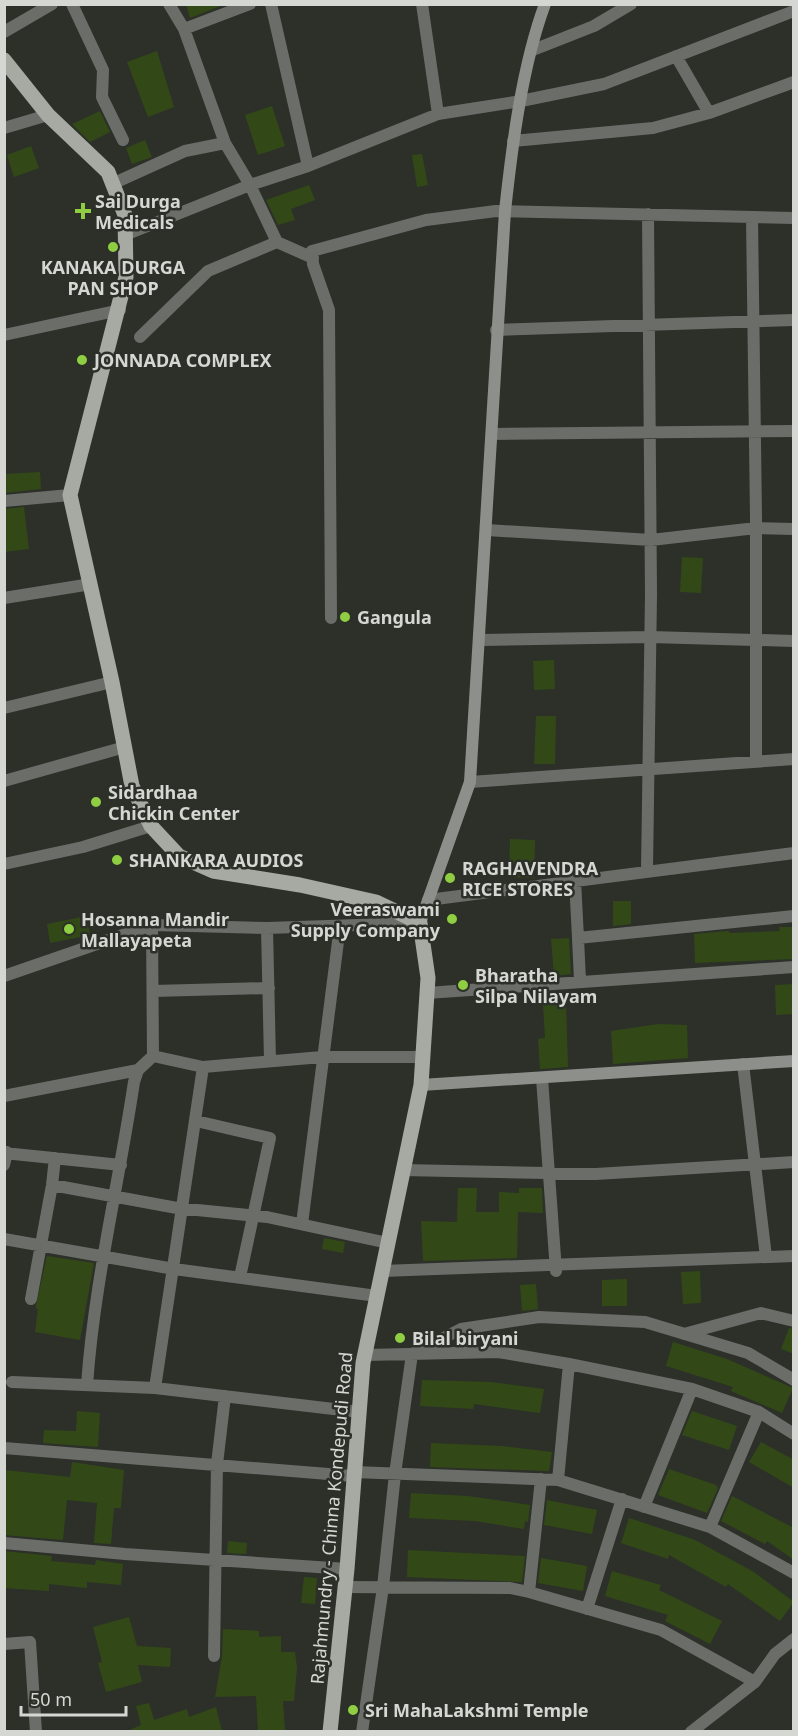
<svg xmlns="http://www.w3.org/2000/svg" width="798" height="1736" font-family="'Noto Sans',sans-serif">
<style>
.building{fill:#324917}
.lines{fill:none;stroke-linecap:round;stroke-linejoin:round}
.street{stroke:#6b6d69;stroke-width:12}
.secondary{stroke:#8d908a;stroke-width:12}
.primary{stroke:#a7aaa3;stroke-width:15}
.poi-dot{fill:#8fcd42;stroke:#2c3029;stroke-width:2}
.labels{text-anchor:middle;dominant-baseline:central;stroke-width:5;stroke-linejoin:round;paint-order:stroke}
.poi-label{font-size:18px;font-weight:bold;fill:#d5d7d3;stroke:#2c3029;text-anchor:start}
.street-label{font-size:18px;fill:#d5d7d3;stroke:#2c3029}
</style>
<rect width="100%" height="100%" fill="#2c3029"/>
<path class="building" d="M186,4h39l-35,14z
M157,51l17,56 -26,10 -21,-55z
M272,106l13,40 -27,9 -13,-40z
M100,111l10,21 -20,10 -18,-18z
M145,140l7,17 -20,7 -6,-16z
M31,146l8,22 -25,9 -7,-22z
M422,154l6,31 -11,2 -5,-32z
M309,185l6,15 -24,9 4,11 -17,5 -12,-25z
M40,472l1,17 -37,4v-19z
M24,507l5,42 -25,3v-43z
M682,557l21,1 -2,35 -21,-1z
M554,660l1,29 -21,1 -1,-29z
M536,716h20l-1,48h-21z
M510,839l25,1 -1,38 -25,-1z
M613,901h18v23l-18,2z
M87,916l3,19 -40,8 -3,-19z
M779,927h15v32l-99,4 -1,-29 34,-3 2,2 50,-2z
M569,938l2,36 -17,2 -3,-37z
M794,984v30l-18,1 -1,-30z
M566,1003l2,64 -28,2 -2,-30 7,-1 -2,-33z
M658,1024l29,1 1,33 -75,6 -2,-33z
M458,1188h19l-1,24h23v-20l20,1v-5h23l1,25 -25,-1 -1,46 -94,3 -2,-40 36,1z
M324,1238l21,4 -2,11 -21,-4z
M47,1256l47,7 -14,77 -45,-8 3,-23h-2v-4z
M700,1271l1,32 -18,1 -2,-32z
M627,1279v27h-25v-26z
M536,1284l2,25 -16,2 -2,-26z
M789,1328l5,1v25l-13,-5z
M673,1342l54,17 66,29 -11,25 -51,-22 2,-4 -67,-21z
M422,1380l69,2 53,7 -4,24 -66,-9 -1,5 -53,-3z
M77,1411l23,2 -2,34 -55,-4 1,-13 32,1z
M692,1411l45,15 -8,24 -47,-15z
M761,1442l33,18v28l-45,-26z
M431,1443l70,3 51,6 -3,19 -119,-4z
M72,1462l52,8 -3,38h-7l-3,36 -17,-1 3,-40 -30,-3 -4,40 -59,-5 1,-65 65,7z
M669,1469l47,16 2,3 -11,25 -49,-18z
M411,1493l57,3 62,9 -2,17 -3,-1 -1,8 -49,-8 -66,-3z
M732,1496l62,32v32l-27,-19 -2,3 -44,-23z
M547,1500l50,10 -5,24 -48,-9z
M629,1518l66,22 59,32 40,30 -14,19 -52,-37 -2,3 -57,-32 -1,4 -47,-16z
M228,1541l19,2 -1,11 -19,-1z
M408,1550l117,6 -3,26 -115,-5z
M4,1551l48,5 -1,5 44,4 1,-5 27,4 -2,21 -34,-3v6l-38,-4v7l-45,-3z
M541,1558l46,8 -4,25 -45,-8z
M612,1571l49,14 -2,5 63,31 -12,23 -45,-23 3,-6 -63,-19z
M304,1577l13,1 -2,26 -14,-1z
M129,1617l8,29 34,2 -1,19 -32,-2 4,17 -36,10 -8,-29 4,-1 -9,-35z
M223,1629l36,2v6l22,-1v16h14l2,16 -3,33h-11l2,30h-27l-2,-35 -41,1 7,-41z
M149,1703l5,17 33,-11 2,8 27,-10 6,24h-95l14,-6 -5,-19z"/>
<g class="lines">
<path class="street" d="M72,4l31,66 -1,27 21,43
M169,4l15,25 41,114 25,42 27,57 36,16
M271,4l37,162
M422,4l16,110
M184,29l66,-25
M4,32l48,-28
M533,50l61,-24 37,-22
M676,56l33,57
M4,128l44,-13
M513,141l140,-13 56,-15 85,-31
M112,184l73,-33 40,-8
M752,217l4,300v245
M125,235l125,-50 58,-19 130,-52 83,-13 83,-17 190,-73
M496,330l298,-10
M4,335l116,-25
M140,337l68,-66 69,-29
M493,434l301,-3
M4,501l66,-6
M487,530l164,10 105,-12 38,1
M4,598l87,-14
M331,618l-2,-308 -16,-46 -1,-13 114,-31 70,-9 298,7
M481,640l169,-3 144,4
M4,708l108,-26
M4,781l121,-34
M470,782l324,-23
M4,864l79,-17 68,-21
M647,870l4,-276 -3,-380
M575,880l3,58 216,-22
M428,900l366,-47
M419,923l-152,5 -115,-3 1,131 50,11 119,-10h99
M267,928l3,133
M578,938l2,43
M4,976l148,-51
M153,991l116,-3
M427,993l367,-26
M743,1064l23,193
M542,1078l14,193
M4,1096l134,-26
M196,1121l74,17 -30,139
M4,1153l117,12
M4,1165l3,-13
M403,1170l193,4 198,-12
M52,1185l125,23 90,9 121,26
M302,1224l38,-298
M4,1239l170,30 203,27
M382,1271l412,-15
M31,1299l21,-114 3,-27
M684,1334l77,-21 33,8
M365,1355l133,-3 71,12 123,25 67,23 35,22
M12,1382l143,6 204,24
M87,1385c7,-102 32,-202 47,-303l4,-12 15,-14
M155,1388l48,-321
M4,1448l349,28
M354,1472l204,8 152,47 84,46
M558,1480l11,-116
M644,1507l48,-118
M710,1527l49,-115
M4,1543l121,11 222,15
M344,1587l166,1 19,4 132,38 94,52
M529,1592l12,-113
M587,1609l35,-110
M4,1644l26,-2 6,90
M214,1656l3,-192 8,-68
M362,1732l21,-145 12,-113 17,-120 49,-25 78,-12 106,5 103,31 46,27
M691,1732l64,-50 20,-28 19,-15"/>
<path class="secondary" d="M420,923l50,-141 35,-571c7,-65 17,-145 40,-207
M421,1085l373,-24"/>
<path class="primary" d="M4,60l44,55 60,57 17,43 1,62 -56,218 42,187 20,104 19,40 28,30 34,15 87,14 76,17 44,21 8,55 -7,107 -58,278 -16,206 -17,163"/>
</g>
<g class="poi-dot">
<path d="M80 202h6v6h6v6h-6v6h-6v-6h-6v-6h6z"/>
<circle cx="113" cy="247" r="6"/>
<circle cx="82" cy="360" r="6"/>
<circle cx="345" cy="617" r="6"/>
<circle cx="96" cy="802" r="6"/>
<circle cx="117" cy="860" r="6"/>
<circle cx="450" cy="878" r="6"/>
<circle cx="452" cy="919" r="6"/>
<circle cx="69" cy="929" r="6"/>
<circle cx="463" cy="985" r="6"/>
<circle cx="400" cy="1338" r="6"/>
<circle cx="353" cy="1710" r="6"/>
</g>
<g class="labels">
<g class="poi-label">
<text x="95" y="201">Sai Durga<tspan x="95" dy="21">Medicals</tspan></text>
<text x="113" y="267" text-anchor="middle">KANAKA DURGA<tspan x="113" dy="21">PAN SHOP</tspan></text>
<text x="94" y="360">JONNADA COMPLEX</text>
<text x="357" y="617">Gangula</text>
<text x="108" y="792">Sidardhaa<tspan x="108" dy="21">Chickin Center</tspan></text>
<text x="129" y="860">SHANKARA AUDIOS</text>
<text x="462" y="868">RAGHAVENDRA<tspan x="462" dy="21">RICE STORES</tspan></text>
<text x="440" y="909" text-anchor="end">Veeraswami<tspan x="440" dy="21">Supply Company</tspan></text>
<text x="81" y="919">Hosanna Mandir<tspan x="81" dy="21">Mallayapeta</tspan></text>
<text x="475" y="975">Bharatha<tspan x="475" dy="21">Silpa Nilayam</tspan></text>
<text x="412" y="1338">Bilal biryani</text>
<text x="365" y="1710">Sri MahaLakshmi Temple</text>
</g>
<g class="street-label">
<text transform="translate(331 1518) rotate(-85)">Rajahmundry - Chinna Kondepudi Road</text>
</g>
</g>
<rect width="798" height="1736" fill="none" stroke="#d5d7d3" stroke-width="12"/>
<path d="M21 1706v9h105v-9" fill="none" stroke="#d5d7d3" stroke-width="3"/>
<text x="30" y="1706" font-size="18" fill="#d5d7d3" stroke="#2c3029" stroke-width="4.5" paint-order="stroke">50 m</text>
</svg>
